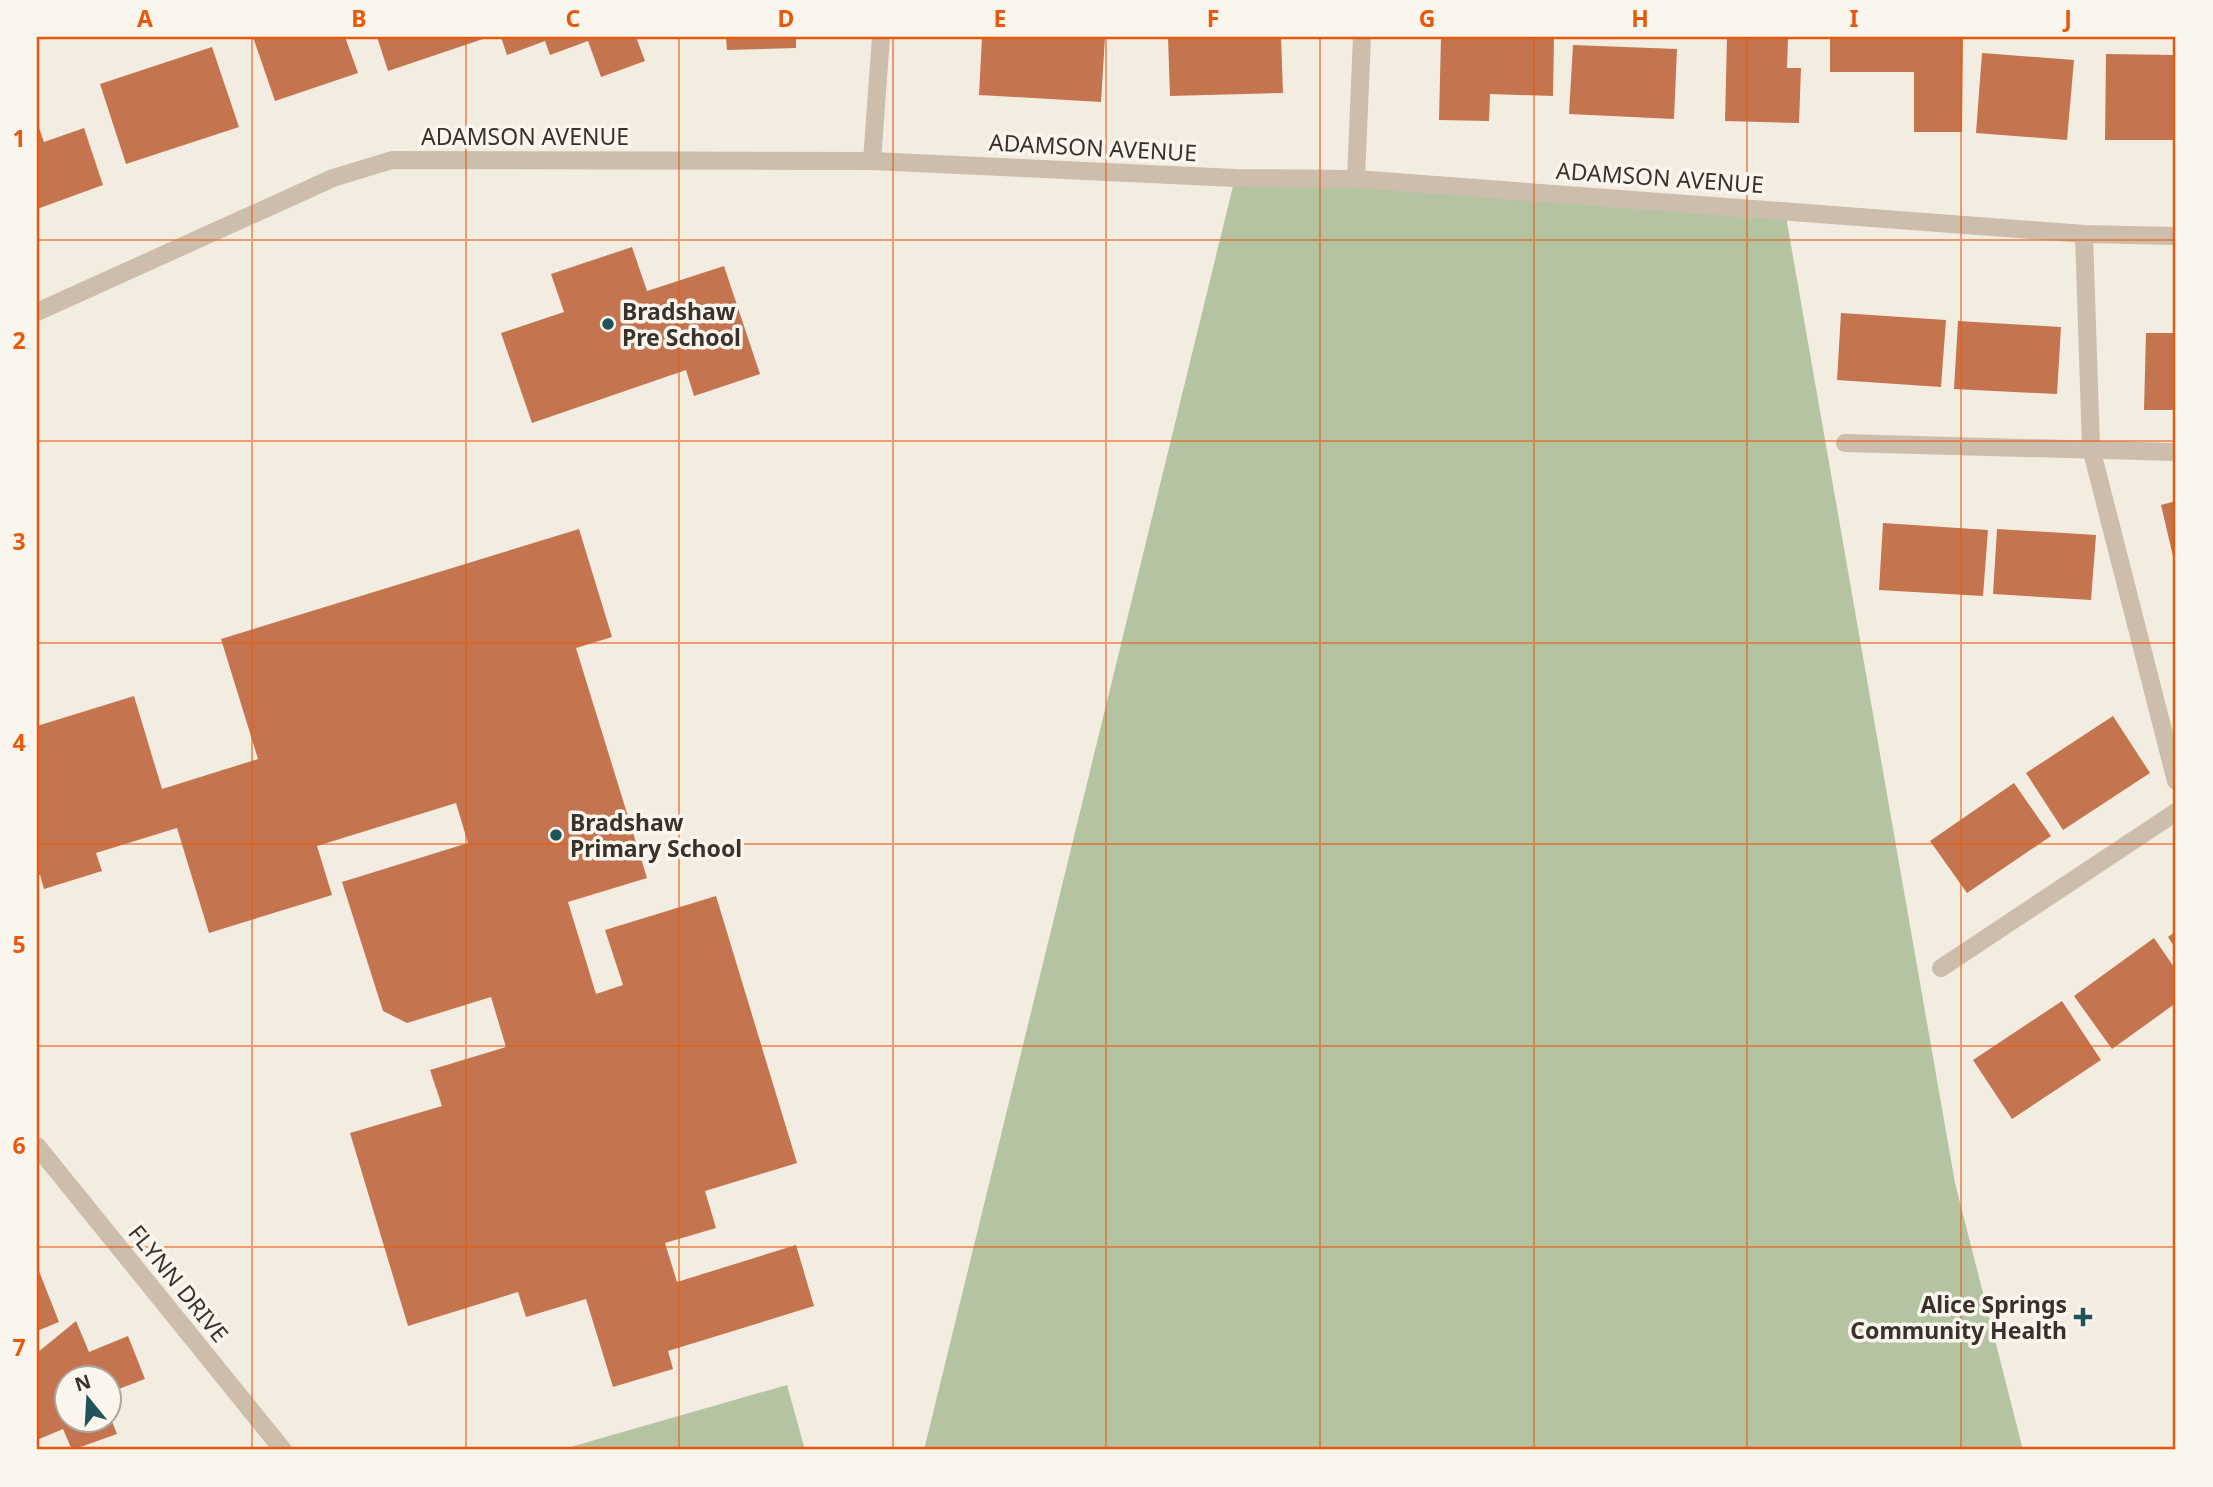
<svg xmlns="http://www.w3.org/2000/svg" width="2213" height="1487" font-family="'Noto Sans',sans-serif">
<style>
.green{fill:#b4c3a1}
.building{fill:#c4754f}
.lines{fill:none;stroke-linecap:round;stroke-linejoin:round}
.service{stroke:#ccbdad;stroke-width:18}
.minor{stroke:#ccbdad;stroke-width:18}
.grid{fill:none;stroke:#e8590c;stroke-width:2;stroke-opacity:0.55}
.poi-dot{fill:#21535b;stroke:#faf6ee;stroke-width:2.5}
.labels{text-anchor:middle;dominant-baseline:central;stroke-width:7;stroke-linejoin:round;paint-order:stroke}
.street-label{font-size:23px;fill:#3a312b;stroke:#faf6ee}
.poi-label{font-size:23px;font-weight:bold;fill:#3a312b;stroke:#faf6ee;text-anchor:start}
.neatline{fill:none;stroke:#e8590c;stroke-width:2.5}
.grid-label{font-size:23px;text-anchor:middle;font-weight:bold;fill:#e8590c}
</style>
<rect width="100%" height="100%" fill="#f3ece1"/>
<path class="green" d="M1235,178l550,33 170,972 68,267h-1099z
M787,1385l18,65h-245z"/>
<path class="building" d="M253,37h92l13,36 -83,28z
M377,37h105l1,2 -95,32z
M501,37h135l9,24 -44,16 -13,-36 -38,14 -5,-14 -38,14z
M726,37h70v11l-69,2z
M982,37h123l-4,65 -122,-7z
M1168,37h113l2,56 -113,3z
M1441,37h113l-1,59 -63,-2 -1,27 -50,-1z
M1727,37h61l-1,31h14l-2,55 -74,-2z
M1830,37h133l-1,95h-48v-60h-84z
M1573,45l104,4 -3,70 -105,-5z
M212,47l27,80 -113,37 -26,-80z
M1982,53l92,7 -7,80 -91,-7z
M2106,54l70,1v85h-71z
M37,122l7,20 40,-14 19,57 -66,24z
M632,247l15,44 77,-25 36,108 -66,22 -8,-26 -154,53 -31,-90 63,-21 -13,-38z
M1841,313l105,7 -5,67 -104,-7z
M1958,321l103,6 -4,67 -103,-5z
M2146,333h30v77h-32z
M2176,501v64h-1l-14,-60z
M1883,523l105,7 -5,66 -104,-6z
M579,529l33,108 -36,11 71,230 -79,24 28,92 27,-9 -18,-55 111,-34 81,267 -92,28 11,37 -51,15 12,39 119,-37 18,61 -146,45 5,18 -60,18 -27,-88 -60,18 -8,-25 -110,34 -58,-193 92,-27 -12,-36 76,-23 -15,-50 -84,26 -24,-12 -41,-129 126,-39 -12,-40 -139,43 15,49 -123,38 -32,-105 -81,25 6,18 -58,18 -4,-14 -3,1v-150l97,-30 28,93 96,-30 -37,-120z
M1997,529l99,6 -5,65 -98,-6z
M2113,716l37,57 -87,57 -37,-57z
M2014,783l37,53 -84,57 -37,-52z
M2176,931v18l-8,-12z
M2154,938l22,32v33l-64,46 -38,-53z
M2062,1001l39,59 -89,59 -39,-59z
M37,1266l22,56 -22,9z
M76,1321l13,31 39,-16 17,43 -37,14v-15h-42v42h42l1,-6 8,20 -45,16 -9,-21 -26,11v-87z"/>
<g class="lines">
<path class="service" d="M2084,234l7,214 85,333
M1845,443l331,9
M1941,968l235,-156"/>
<path class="minor" d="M872,161l9,-124
M1356,179l6,-142
M37,312l296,-134 59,-18 480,1 363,17 121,1 728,55 92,2
M37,1146l246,304"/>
</g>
<path class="grid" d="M252,37v1413M466,37v1413M679,37v1413M893,37v1413M1106,37v1413M1320,37v1413M1534,37v1413M1747,37v1413M1961,37v1413M37,240h2139M37,441h2139M37,643h2139M37,844h2139M37,1046h2139M37,1247h2139"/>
<g class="poi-dot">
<circle cx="608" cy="324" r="7"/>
<circle cx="556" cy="835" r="7"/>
<path d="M2079.5 1306.5h7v7h7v7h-7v7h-7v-7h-7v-7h7z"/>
</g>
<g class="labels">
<g class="street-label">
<text x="525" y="136">ADAMSON AVENUE</text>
<text transform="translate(1093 147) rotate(3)">ADAMSON AVENUE</text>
<text transform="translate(1660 177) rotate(4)">ADAMSON AVENUE</text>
<text transform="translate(179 1283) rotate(51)">FLYNN DRIVE</text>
</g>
<g class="poi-label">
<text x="622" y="311">Bradshaw<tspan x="622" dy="26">Pre School</tspan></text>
<text x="570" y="822">Bradshaw<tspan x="570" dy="26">Primary School</tspan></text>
<text x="2067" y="1304" text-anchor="end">Alice Springs<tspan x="2067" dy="26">Community Health</tspan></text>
</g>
</g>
<rect width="2213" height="1487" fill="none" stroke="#faf6ee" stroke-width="77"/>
<g transform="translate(88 1399) rotate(342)"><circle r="33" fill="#faf6ee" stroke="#ada7a0" stroke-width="2"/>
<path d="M0-5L12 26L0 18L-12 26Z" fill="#21535b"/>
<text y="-10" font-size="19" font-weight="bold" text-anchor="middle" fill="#3a312b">N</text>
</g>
<rect x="38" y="38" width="2136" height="1410" class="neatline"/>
<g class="grid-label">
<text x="145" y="27">A</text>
<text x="359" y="27">B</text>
<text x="573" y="27">C</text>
<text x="786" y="27">D</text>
<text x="1000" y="27">E</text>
<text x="1213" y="27">F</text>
<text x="1427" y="27">G</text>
<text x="1640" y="27">H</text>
<text x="1854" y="27">I</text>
<text x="2068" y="27">J</text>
<text x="19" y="147">1</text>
<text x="19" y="349">2</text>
<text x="19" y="550">3</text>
<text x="19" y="751">4</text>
<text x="19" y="953">5</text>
<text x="19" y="1154">6</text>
<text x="19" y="1356">7</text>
</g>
</svg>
